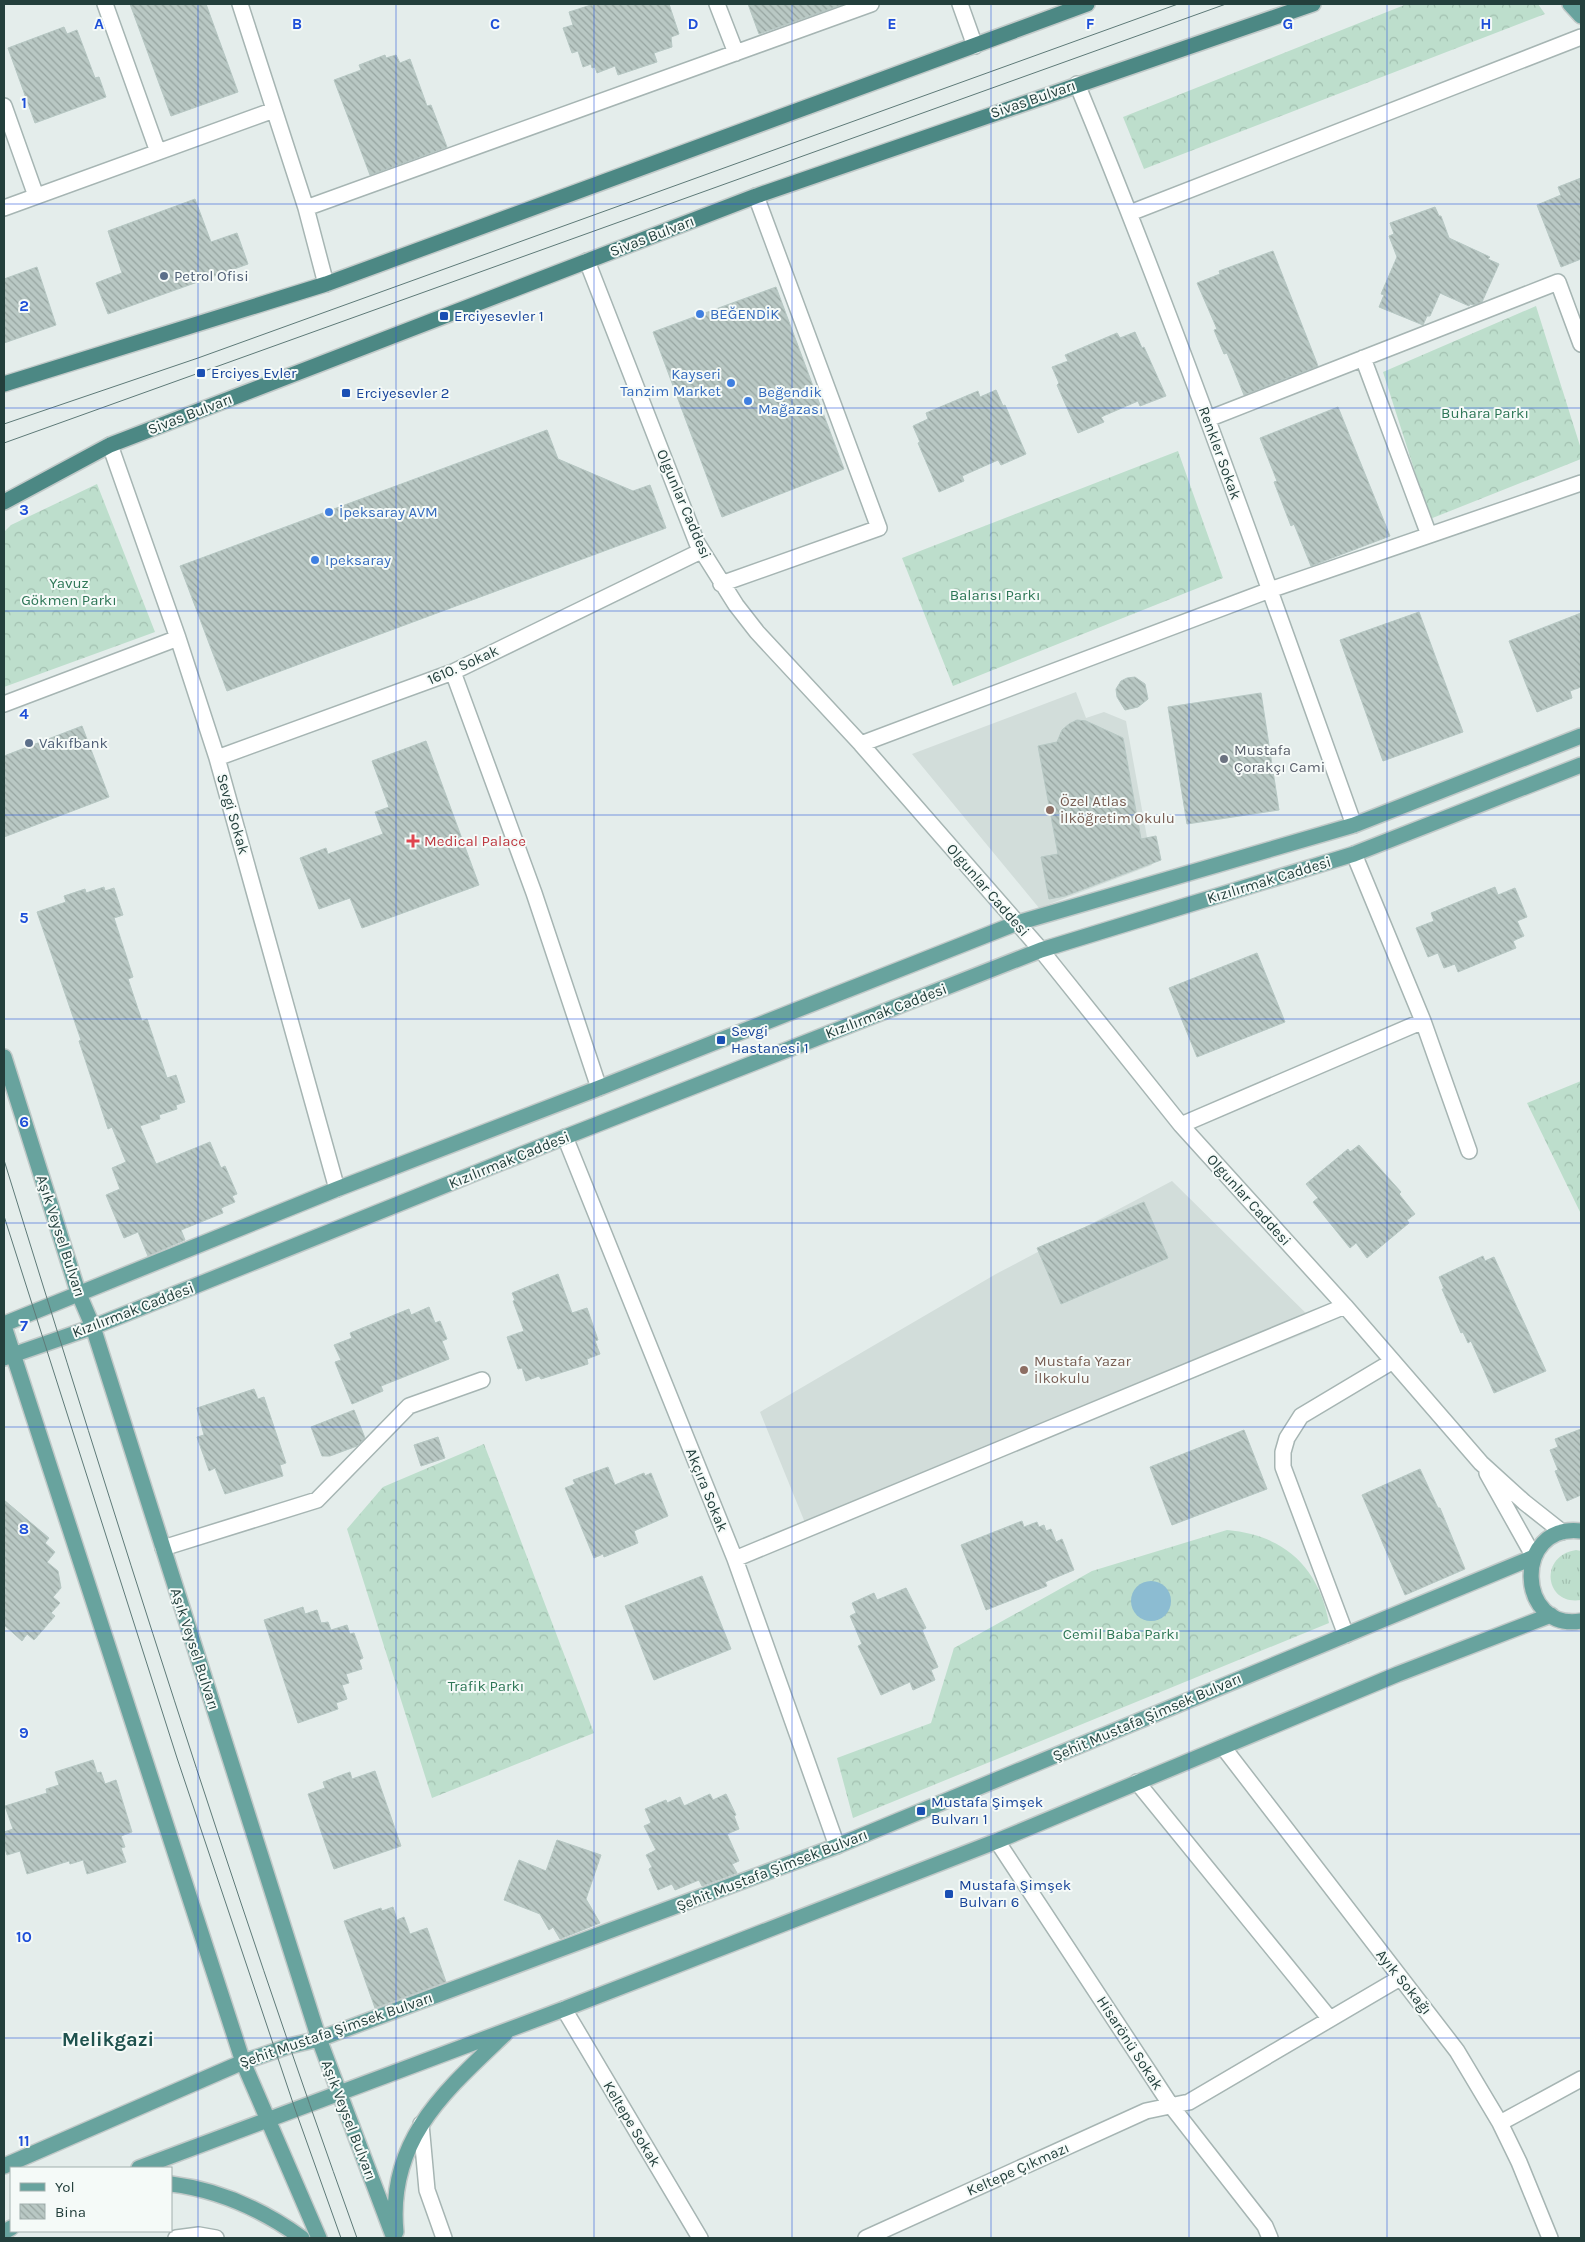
<svg xmlns="http://www.w3.org/2000/svg" width="1585" height="2242" font-family="Karla,sans-serif">
<style>
.built{fill:#d2ddda}
.grass{fill:url(#grass-tufts)}
.forest{fill:url(#forest-crowns)}
.water{fill:#8cbcd2}
.building{fill:url(#building-back-hatch);stroke:#b6c7c3}
.lines{fill:none;stroke-linecap:round;stroke-linejoin:round}
.minor-casing{stroke:#a6b5b3;stroke-width:18}
.primary-casing{stroke:#c1c9c8;stroke-width:18}
.trunk-casing{stroke:#c1c9c8;stroke-width:18}
.minor{stroke:#fff;stroke-width:15}
.primary{stroke:#68a39e;stroke-width:15}
.trunk{stroke:#4c8884;stroke-width:15}
.tram{stroke:#5e7a78;stroke-width:1}
.grid{fill:none;stroke:#1d4ed8;stroke-width:1;stroke-opacity:0.55}
.service-dot{fill:#5c6f8a;stroke:#f5faf8;stroke-width:2}
.shop-dot{fill:#3f7fe0;stroke:#f5faf8;stroke-width:2}
.transit-dot{fill:#1a4fb4;stroke:#f5faf8;stroke-width:2}
.worship-dot{fill:#6b7280;stroke:#f5faf8;stroke-width:2}
.education-dot{fill:#8d6e63;stroke:#f5faf8;stroke-width:2}
.health-dot{fill:#e0444e;stroke:#f5faf8;stroke-width:2}
.labels{text-anchor:middle;dominant-baseline:central;stroke-width:4;stroke-linejoin:round;paint-order:stroke}
.street-label{font-size:15px;fill:#233f3c;stroke:#f5faf8}
.service-label{font-size:15px;fill:#4e5e75;stroke:#f5faf8;text-anchor:start}
.shop-label{font-size:15px;fill:#366cbe;stroke:#f5faf8;text-anchor:start}
.transit-label{font-size:15px;fill:#164399;stroke:#f5faf8;text-anchor:start}
.park-label{font-size:15px;fill:#2d7656;stroke:#f5faf8}
.worship-label{font-size:15px;fill:#5b616d;stroke:#f5faf8;text-anchor:start}
.education-label{font-size:15px;fill:#785e54;stroke:#f5faf8;text-anchor:start}
.health-label{font-size:15px;fill:#be3a42;stroke:#f5faf8;text-anchor:start}
.district-label{font-size:20px;font-weight:bold;fill:#1f524e;stroke:#f5faf8}
.grid-label{font-size:16px;text-anchor:middle;font-weight:bold;fill:#1d4ed8;stroke:#f5faf8;stroke-width:4;stroke-linejoin:round;paint-order:stroke}
</style>
<defs>
<pattern id="grass-tufts" width="24" height="20" patternUnits="userSpaceOnUse" patternTransform="scale(1.25)"><rect width="24" height="20" fill="#bddecc"/><path d="M3 7l-1-3M5 7V3M7 7l1-3M15 17l-1-3M17 17v-4M19 17l1-3" fill="none" stroke="#a2c0b0"/></pattern>
<pattern id="forest-crowns" width="20" height="18" patternUnits="userSpaceOnUse" patternTransform="scale(1.25)"><rect width="20" height="18" fill="#bddecc"/><path d="M2 6a3 3 0 1 1 6 0M12 15a3 3 0 1 1 6 0" fill="none" stroke="#a2c0b0"/></pattern>
<pattern id="building-back-hatch" width="6" height="6" patternUnits="userSpaceOnUse" patternTransform="scale(1.25)"><rect width="6" height="6" fill="#b9c8c4"/><path d="M-1 5l2 2M0 0l6 6M5-1l2 2" fill="none" stroke="#96a4a0"/></pattern>
</defs>
<rect width="100%" height="100%" fill="#e4edeb"/>
<path class="built" d="M1076,692l10,26 18,-6 22,9 26,144 -113,43 -127,-154z
M1172,1181l148,146 -510,208 -50,-123 236,-138z"/>
<path class="grass" d="M1576,1550l5,1v49c-36,6 -43,-44 -5,-50z"/>
<path class="forest" d="M1407,4h131l7,10 -401,155 -21,-52z
M1536,306l45,143v10l-151,60 -47,-147z
M1178,451l45,127 -270,108 -51,-128z
M97,484l58,148 -151,55v-155l7,-7z
M1581,1081v133l-54,-111z
M484,1444l110,289 -162,65 -85,-269 36,-42z
M1227,1530c57,5 92,37 102,93l-476,195 -16,-60 94,-35 23,-75 138,-77z"/>
<path class="water" d="M1131 1601a20 20 0 1 1 40 0a20 20 0 1 1-40 0Z"/>
<path class="building" d="M130,4h76l32,88 -67,24z
M594,4h75l10,30 -8,3 1,10 -18,6 3,9 -39,13 -3,-9 -18,7 -2,-6 -3,1 -1,-4 -8,3 -5,-16 -6,2 -9,-25 10,-3 -4,-13z
M748,4h96l-85,30z
M64,27l3,7 10,-4 18,48 4,-1 7,20 -71,26 -27,-75z
M385,55l1,3 10,-3 4,8 10,-4 17,47 4,-1 16,42 -77,28 -36,-95 27,-10 -2,-5z
M1581,178v81l-20,8 -24,-62 24,-10 -3,-8z
M195,199l16,43 26,-9 11,31 -140,50 -12,-31 26,-10 -14,-42z
M1435,207l4,9h2l8,22 41,19 -2,2 11,5 -17,38 -8,3 -4,-1 -1,2 -29,-13 -10,23h-3l-4,9 -44,-18 5,-12 -3,-1 16,-37 -8,-21 5,-2 -4,-11z
M1273,251l45,115 -74,29 -17,-42 -3,1 -10,-24 3,-1 -20,-46 23,-9 -1,-3z
M37,267l19,58 -52,18v-64z
M776,287l68,182 -122,48 -69,-185z
M1135,332l7,16 2,-1 22,49 -26,10 -2,-5 -37,16 3,5 -26,11 -21,-48 2,-2 -7,-16 16,-6 -3,-6 52,-22 3,5z
M996,390l7,16 2,-1 21,49 -25,11 -3,-5 -36,16 2,5 -25,11 -21,-49 2,-1 -7,-16 15,-7 -2,-6 52,-22 2,6z
M1338,407l52,129 -79,30 -17,-42 -3,2 -17,-44 3,-1 -17,-43z
M547,430l11,29 75,32 17,-6 16,43 -439,163 -47,-125z
M1419,612l44,120 -80,29 -43,-121z
M1581,613v74l-11,4 2,7 -35,14 -28,-71z
M1135,677l10,7 3,15 -10,8 -13,3 -8,-13 -1,-8 5,-8 6,-3z
M1261,693l18,117 -92,14 -19,-117z
M1077,720l9,1 37,17 18,101 15,-3 5,24 -96,36 -16,3 -8,-42 17,-3 -20,-108 19,-4 5,-12 7,-6z
M82,726l27,71 -105,40v-81z
M426,741l53,144 -117,43 -12,-30 -31,11 -19,-51 26,-10 2,6 55,-20 -8,-22 14,-5 -17,-46z
M104,887l1,4 9,-3 9,27 -9,3 19,59 -5,2 14,42 5,-2 20,59 9,-3 9,27 -9,3 1,4 -18,6 1,4 -20,7 16,38 54,-22 11,26 4,-2 12,28 -5,2 3,6 -14,6 2,5 -42,17 4,10 -37,16 -10,-24 -14,6 -18,-43 14,-6 -8,-21 14,-6 -14,-35 -4,2 -29,-88 2,-1 -44,-128 29,-10 -2,-6 21,-7 1,4z
M1495,887l3,8 17,-7 12,29 -10,4 7,15 -11,5 3,7 -58,24 -3,-8 -11,4 -6,-15 -10,4 -12,-29 18,-7 -3,-8z
M1257,953l28,69 -88,35 -28,-69z
M1359,1145l42,47 -2,2 16,20 -8,6 2,3 -42,35 -11,-15 -6,5 -37,-46 5,-4 -12,-14 42,-35 2,3z
M1144,1202l24,56 -107,46 -24,-56z
M1483,1256l2,5 9,-4 52,114 -52,22 -23,-52 -3,2 -5,-11 -2,1 -19,-44h2l-5,-12z
M558,1274l14,39 15,-5 11,32 -3,1 5,13 -13,5 1,5 -47,15 -2,-3 -13,5 -4,-13 -4,1 -11,-32 17,-6 -11,-30 2,-1 -3,-7z
M429,1307l6,16 5,-2 7,18 -5,2 7,18 -68,27 2,5 -31,13 -17,-42 6,-2 -7,-15 18,-7 -2,-5 59,-24 2,6z
M254,1389l4,10 6,-2 22,66 -6,2 3,11 -58,18 -10,-26 -6,3 -12,-34 7,-2 -7,-27z
M354,1410l11,28 -8,8 -27,10h-8l-11,-29z
M1581,1429v66l-14,6 -12,-30 3,-1 -8,-20 8,-3 -3,-8z
M1244,1430l23,59 -95,36 -22,-58z
M438,1437l7,21 -24,8 -7,-21z
M608,1467l7,18 29,-12 1,3 6,-3 17,43 -34,15 4,12 -34,14 -1,-3 -9,4 -29,-70 10,-4 -2,-4z
M1420,1469l18,39h2l25,61 -60,26 -43,-100z
M4,1500l45,38 -4,5 10,9 -8,10 11,9 3,17 -8,9 7,6 -9,10 4,3 -21,24 -7,-6 -5,7 -18,-16z
M1022,1521l2,6 13,-5 2,5 5,-2 2,6 5,-2 5,13 6,-3 12,31 -29,12 2,4 -61,24 -25,-65z
M702,1576l29,73 -77,31 -29,-74z
M906,1588l20,40 -4,2 16,37 -7,3 4,10 -22,10 -3,-8 -29,13 -23,-49 4,-2 -12,-28 6,-3 -4,-10 22,-10 3,7z
M303,1607l2,7 12,-4 4,13 7,-1 3,8 16,-5 3,9 4,-1 9,25 -4,2 3,9 -16,5 3,9 -7,2 5,14 -11,4 2,6 -40,14 -34,-103z
M93,1760l4,13 4,-1 4,12 11,-4 16,52 -11,4 4,11 -4,1 5,14 -39,12 -4,-14 -13,4 -1,-3 -42,13 -7,-23 -13,4 -3,-10v-13l9,-3 -8,-23 42,-13 -1,-4 13,-4 -4,-13z
M375,1771l26,75 -67,23 -26,-75 17,-6 -2,-6 27,-10 2,7z
M710,1794l3,6 13,-6 10,21 -2,1 5,13 -12,5 12,27 -7,3 5,9 -35,13 -3,-6 -24,10 -3,-6 -14,6 -9,-21 3,-2 -6,-12 10,-5 -12,-24 7,-3 -6,-14 21,-9 1,3 13,-6 4,9z
M557,1840l44,15 -15,44 14,24 -40,16 -7,-12 -4,3 -9,-16 -36,-14 15,-40 27,11z
M393,1907l4,13 7,-3 6,17 17,-6 19,54 -71,26 -31,-87 37,-13 1,3z"/>
<g class="lines">
<g class="minor-casing">
<path id="minor" d="M105,4l53,148
M240,4l66,204 20,76
M717,4l19,49
M960,4l15,42
M1077,84c101,244 188,493 277,741
M4,106l32,90
M4,208l270,-98
M306,208l565,-204
M1130,213l451,-176
M587,261l110,282 39,62 21,27 104,112 180,206 140,175 164,181 136,157 43,39 38,30
M1363,358l66,177
M1208,419l350,-137 23,62
M110,445l68,193 39,120 120,431
M721,584l158,-56 -123,-332
M453,672l81,221 65,195
M4,704l174,-66
M861,744l409,-154 311,-107
M217,758l236,-86 248,-121
M1354,854l69,167 46,130
M1181,1125l242,-104
M565,1137l170,422 102,287
M1487,1473l47,84
M163,1548l154,-48 92,-94 73,-26
M735,1559l610,-253
M1346,1635l-63,-168v-15l4,-14 14,-22 92,-55
M1223,1747l234,304 43,72 19,39 31,76
M1137,1782l193,237
M997,1841l175,266 93,119 5,12
M564,2009l136,229
M1500,2123l81,-44
M421,2124l6,66 17,48
M176,2238l23,-3 17,3
M866,2238l280,-127 43,-9 211,-124"/>
</g>
<g class="primary-casing">
<path id="primary" d="M1570,4l11,12
M4,1057l74,235 15,35 226,712 75,199
M4,1324l333,-135 262,-101 418,-165 337,-98 227,-89
M4,1326l239,736 76,176
M4,1358l89,-31 472,-190 476,-187 313,-96 227,-89
M1581,1531c-69,-8 -64,101 0,90
M4,2166l239,-104 46,-16 30,-7 518,-193 697,-289
M139,2168l425,-159 433,-168 401,-167 153,-59
M171,2184c49,6 92,26 131,54
M4,2232l7,-4
M396,2232c-9,-92 49,-141 109,-198"/>
</g>
<g class="trunk-casing">
<path id="trunk" d="M4,384l322,-100 761,-280
M4,502l106,-57 646,-249 557,-192"/>
</g>
<use href="#minor" class="minor"/>
<use href="#primary" class="primary"/>
<use href="#trunk" class="trunk"/>
<path class="tram" d="M4,424l194,-66 980,-354
M4,443l1222,-439
M4,1160c112,361 225,722 353,1078
M4,1216l173,542 118,351 46,129"/>
</g>
<path class="grid" d="M198,4v2234M396,4v2234M594,4v2234M792,4v2234M991,4v2234M1189,4v2234M1387,4v2234M4,204h1577M4,408h1577M4,611h1577M4,815h1577M4,1019h1577M4,1223h1577M4,1427h1577M4,1631h1577M4,1834h1577M4,2038h1577"/>
<g class="service-dot">
<circle cx="164" cy="276" r="5"/>
<circle cx="29" cy="743" r="5"/>
</g>
<g class="shop-dot">
<circle cx="700" cy="314" r="5"/>
<circle cx="731" cy="383" r="5"/>
<circle cx="748" cy="401" r="5"/>
<circle cx="329" cy="512" r="5"/>
<circle cx="315" cy="560" r="5"/>
</g>
<g class="transit-dot">
<rect x="439" y="311" width="10" height="10" rx="2.5"/>
<rect x="196" y="368" width="10" height="10" rx="2.5"/>
<rect x="341" y="388" width="10" height="10" rx="2.5"/>
<rect x="716" y="1035" width="10" height="10" rx="2.5"/>
<rect x="916" y="1806" width="10" height="10" rx="2.5"/>
<rect x="944" y="1889" width="10" height="10" rx="2.5"/>
</g>
<circle class="worship-dot" cx="1224" cy="759" r="5"/>
<g class="education-dot">
<circle cx="1050" cy="810" r="5"/>
<circle cx="1024" cy="1370" r="5"/>
</g>
<path class="health-dot" d="M410.5 833.5h5v5h5v5h-5v5h-5v-5h-5v-5h5z"/>
<g class="labels">
<g class="street-label">
<text transform="translate(1033 99) rotate(-19)">Sivas Bulvarı</text>
<text transform="translate(652 236) rotate(-21)">Sivas Bulvarı</text>
<text transform="translate(190 414) rotate(-21)">Sivas Bulvarı</text>
<text transform="translate(1220 453) rotate(70)">Renkler Sokak</text>
<text transform="translate(684 504) rotate(67)">Olgunlar Caddesi</text>
<text transform="translate(463 665) rotate(-24)">1610. Sokak</text>
<text transform="translate(233 814) rotate(74)">Sevgi Sokak</text>
<text transform="translate(1269 880) rotate(-17)">Kızılırmak Caddesi</text>
<text transform="translate(988 890) rotate(49)">Olgunlar Caddesi</text>
<text transform="translate(886 1011) rotate(-21)">Kızılırmak Caddesi</text>
<text transform="translate(509 1160) rotate(-22)">Kızılırmak Caddesi</text>
<text transform="translate(1249 1200) rotate(48)">Olgunlar Caddesi</text>
<text transform="translate(61 1236) rotate(72)">Aşık Veysel Bulvarı</text>
<text transform="translate(133 1310) rotate(-21)">Kızılırmak Caddesi</text>
<text transform="translate(707 1490) rotate(68)">Akçıra Sokak</text>
<text transform="translate(195 1649) rotate(72)">Aşık Veysel Bulvarı</text>
<text transform="translate(1147 1717) rotate(-23)">Şehit Mustafa Şimsek Bulvarı</text>
<text transform="translate(772 1870) rotate(-21)">Şehit Mustafa Şimsek Bulvarı</text>
<text transform="translate(1404 1982) rotate(51)">Ayık Sokağı</text>
<text transform="translate(336 2030) rotate(-19)">Şehit Mustafa Şimsek Bulvarı</text>
<text transform="translate(1130 2043) rotate(57)">Hisarönü Sokak</text>
<text transform="translate(349 2120) rotate(69)">Aşık Veysel Bulvarı</text>
<text transform="translate(632 2124) rotate(59)">Keltepe Sokak</text>
<text transform="translate(1018 2169) rotate(-24)">Keltepe Çıkmazı</text>
</g>
<g class="service-label">
<text x="174" y="276">Petrol Ofisi</text>
<text x="39" y="743">Vakıfbank</text>
</g>
<g class="shop-label">
<text x="710" y="314">BEĞENDİK</text>
<text x="721" y="374" text-anchor="end">Kayseri<tspan x="721" dy="17">Tanzim Market</tspan></text>
<text x="758" y="392">Beğendik<tspan x="758" dy="17">Mağazası</tspan></text>
<text x="339" y="512">İpeksaray AVM</text>
<text x="325" y="560">Ipeksaray</text>
</g>
<g class="transit-label">
<text x="454" y="316">Erciyesevler 1</text>
<text x="211" y="373">Erciyes Evler</text>
<text x="356" y="393">Erciyesevler 2</text>
<text x="731" y="1031">Sevgi<tspan x="731" dy="17">Hastanesi 1</tspan></text>
<text x="931" y="1802">Mustafa Şimşek<tspan x="931" dy="17">Bulvarı 1</tspan></text>
<text x="959" y="1885">Mustafa Şimşek<tspan x="959" dy="17">Bulvarı 6</tspan></text>
</g>
<g class="park-label">
<text x="1485" y="413">Buhara Parkı</text>
<text x="69" y="583">Yavuz<tspan x="69" dy="17">Gökmen Parkı</tspan></text>
<text x="995" y="595">Balarısı Parkı</text>
<text x="1121" y="1634">Cemil Baba Parkı</text>
<text x="486" y="1686">Trafik Parkı</text>
</g>
<g class="worship-label">
<text x="1234" y="750">Mustafa<tspan x="1234" dy="17">Çorakçı Cami</tspan></text>
</g>
<g class="education-label">
<text x="1060" y="801">Özel Atlas<tspan x="1060" dy="17">İlköğretim Okulu</tspan></text>
<text x="1034" y="1361">Mustafa Yazar<tspan x="1034" dy="17">İlkokulu</tspan></text>
</g>
<g class="health-label">
<text x="424" y="841">Medical Palace</text>
</g>
<g class="district-label">
<text x="108" y="2039">Melikgazi</text>
</g>
</g>
<g class="grid-label">
<text x="99" y="29">A</text>
<text x="297" y="29">B</text>
<text x="495" y="29">C</text>
<text x="693" y="29">D</text>
<text x="892" y="29">E</text>
<text x="1090" y="29">F</text>
<text x="1288" y="29">G</text>
<text x="1486" y="29">H</text>
<text x="24" y="108">1</text>
<text x="24" y="311">2</text>
<text x="24" y="515">3</text>
<text x="24" y="719">4</text>
<text x="24" y="923">5</text>
<text x="24" y="1127">6</text>
<text x="24" y="1331">7</text>
<text x="24" y="1534">8</text>
<text x="24" y="1738">9</text>
<text x="24" y="1942">10</text>
<text x="24" y="2146">11</text>
</g>
<rect width="1585" height="2242" fill="none" stroke="#233f3c" stroke-width="10"/>
<rect x="10" y="2167" width="162" height="65" fill="#f5faf8" stroke="#a1afad"/>
<rect x="20" y="2183" width="25" height="8" fill="#68a39e" stroke="#a1afad"/>
<text x="55" y="2192" font-size="15" fill="#233f3c">Yol</text>
<rect x="20" y="2204" width="25" height="15" fill="url(#building-back-hatch)" stroke="#a1afad"/>
<text x="55" y="2217" font-size="15" fill="#233f3c">Bina</text>
</svg>
